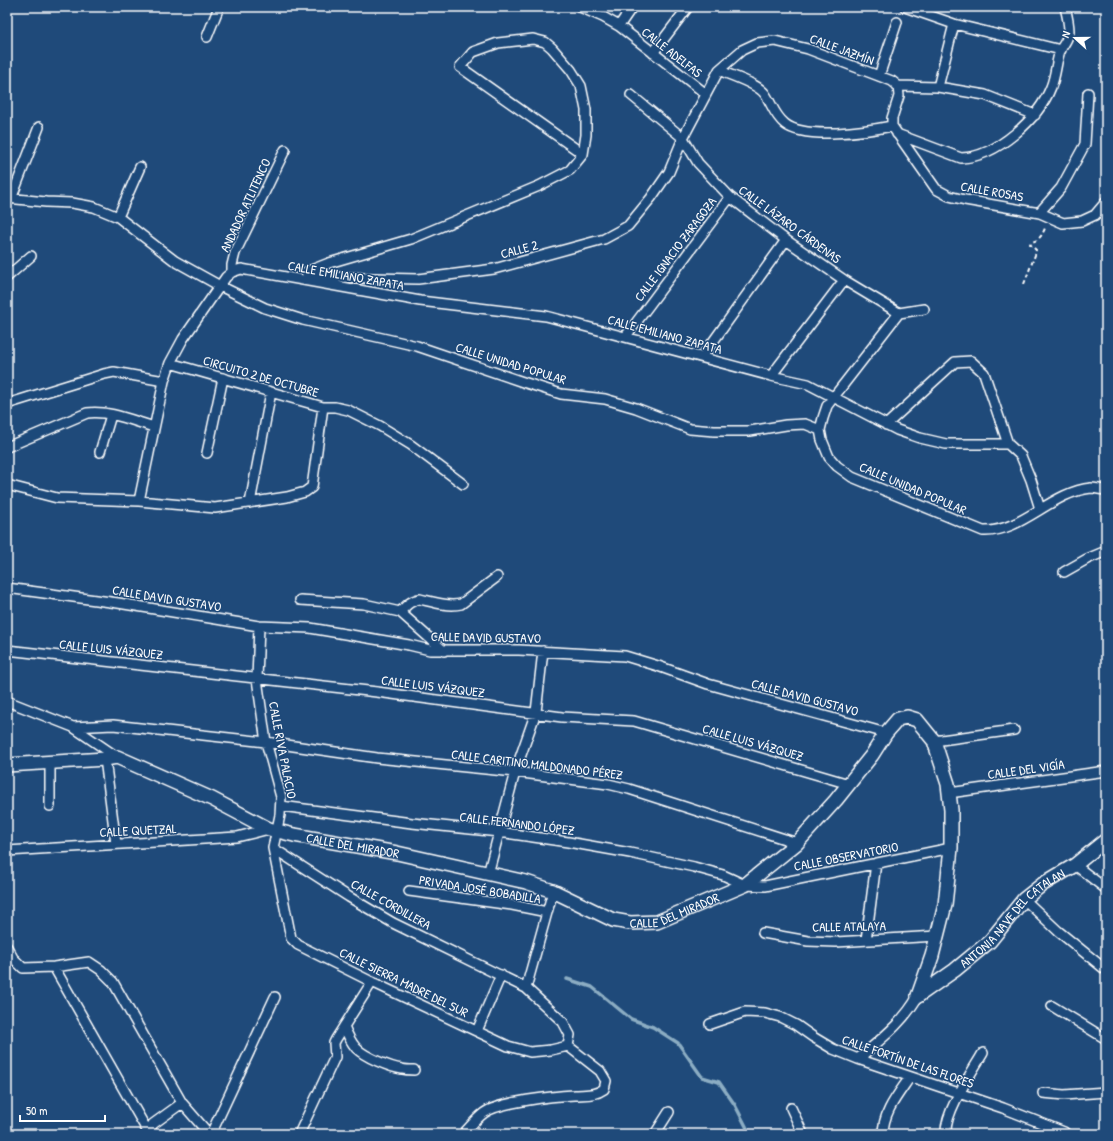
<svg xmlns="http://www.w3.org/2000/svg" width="1113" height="1141" font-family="'Patrick Hand',sans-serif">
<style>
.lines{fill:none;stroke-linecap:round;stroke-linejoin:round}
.stream{stroke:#8cadc3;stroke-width:3.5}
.street-casing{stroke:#fff;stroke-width:12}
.secondary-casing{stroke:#fff;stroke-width:16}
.path{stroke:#fff;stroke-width:2;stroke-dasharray:4 3;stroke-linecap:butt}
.street{stroke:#1f4a7a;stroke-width:9}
.secondary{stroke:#1f4a7a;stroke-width:13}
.labels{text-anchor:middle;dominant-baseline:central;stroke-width:3;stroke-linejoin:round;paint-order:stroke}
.street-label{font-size:13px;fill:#fff;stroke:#1f4a7a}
</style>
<rect width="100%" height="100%" fill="#1f4a7a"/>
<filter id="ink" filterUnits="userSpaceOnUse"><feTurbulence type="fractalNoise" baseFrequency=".025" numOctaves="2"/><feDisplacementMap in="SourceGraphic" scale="8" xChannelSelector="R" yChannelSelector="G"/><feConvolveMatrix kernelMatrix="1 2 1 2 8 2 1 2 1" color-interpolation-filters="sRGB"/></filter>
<g filter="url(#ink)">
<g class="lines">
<path class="stream" d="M567,979l25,8 39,32 22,8 25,16 24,34 17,5 16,23 15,29"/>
<g class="street-casing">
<path id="street" d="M580,7l23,10 16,9 87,68
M905,7l49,17 107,26
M619,26l13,-19
M207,37l12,-30
M653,53l35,-46
M719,70c12,6 38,13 46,24 7,10 9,21 20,30 20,16 82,7 107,2
M879,76l18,-54
M898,86l1,10 -7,22v8l44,63 13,7 16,4 75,13 23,10 19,-2 13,-6 11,-13
M938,87l16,-63
M631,95l52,43 15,25 32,34 56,43 58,40 55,33
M897,134l64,24c36,-1 78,-40 90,-71 5,-12 5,-25 9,-36 3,-7 9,-12 9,-20 0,-8 -2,-16 -4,-24
M7,198l39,4 26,1 22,4 24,10 57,44 45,25 45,22 38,12 114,26 106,36 38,12 44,5 31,9 54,21 24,2h36l36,-6 19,-1 15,6
M11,199l28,-72
M1039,213l22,-25 24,-44 3,-51
M118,217l22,-50
M232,272v-7l3,-12 50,-103
M306,272l23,-9 82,-24 128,-53 31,-16 13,-16 3,-19v-25l-5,-24 -10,-16 -19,-22 -7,-6 -12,-3 -35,4 -25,9 -13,15 123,87
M307,272l23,5 88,2 76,-10 110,-30 24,-13 23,-28 18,-26 14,-34 36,-68 23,-20 15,-7 18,-2 33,8 84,32 6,5 40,1 47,8 50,20
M7,277l24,-21
M899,313l-66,85 -6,8 -4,12 -3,12 2,10 7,17 8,9 15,11 131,54c38,2 68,-39 108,-43 5,0 10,2 15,2
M899,313l25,-4
M626,336l104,-139
M702,357l84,-117
M170,363l153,44h12l13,3 32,16 31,19 52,39
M771,376l73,-96
M7,404l97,-30 10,-2 50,9
M886,425l69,-63 16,-1 13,12 24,71
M1008,444l13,12 10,24 9,29
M7,447l80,-34c22,-3 46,8 67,14
M100,452l11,-37
M207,453l16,-75
M7,485l50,13 82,3 76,7 72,-11 18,-5 7,-5 11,-80
M139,501l25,-120 6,-18 13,-24 43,-62 6,-5 9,-3 179,32 126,15 225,60 37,8 89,46 23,8 26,6h62
M250,503l21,-111
M1064,572l23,-13 19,-8
M7,588l111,15 141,23 51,2 99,17 21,5h89l106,6 33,10 50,18 178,49
M300,600l64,4 36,8 44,39
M400,612c6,-6 11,-12 20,-13 13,3 28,8 41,5l36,-27
M259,626l-2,53 9,63 15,55 -1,18 -7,33 18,90 7,7 74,37 136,64 22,6 21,-2 17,-4
M7,650l370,42 185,25 72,4 215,63
M7,701l66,26 40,-2 153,17 111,16 138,14 93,12 21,5 168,54
M73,727l44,30
M934,741l80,-11
M105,759l11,85
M50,763v43
M949,793l157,-22
M281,806l131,17 87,9 69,10 62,11 64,14 29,8 22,10 20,1 186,-38
M273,848l76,49 44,26 133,65 37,34 7,13 -2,11
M7,851l230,-14 32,-8
M1075,865l31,24
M488,874l27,-102 21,-60 7,-61
M409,891l103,14 35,7
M1024,899l34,32 48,39
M763,933l45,8 28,1 101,-6
M866,940l10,-77
M7,947l6,11 10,10 31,-1 35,-5 12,8 12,12 69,121 27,31
M54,967l94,165 3,2
M526,988l27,-97
M1052,1006l54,33
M710,1024l35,-12 20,1 15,4 16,8 17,12 20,12 25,10 145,49 61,24 2,2
M344,1026c3,8 7,16 12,22 9,9 33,19 46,21 4,1 8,1 12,1
M477,1031l24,-56
M858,1059c22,-19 46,-37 60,-63
M1043,1093l21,2 42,-3
M791,1108l12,26
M148,1132l5,-8 29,-21
M464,1133c6,-6 12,-14 20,-20 15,-11 70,-17 90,-18 12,-1 20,1 30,-6l2,-8 -6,-10 -32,-25
M211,1134l64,-137
M299,1134l36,-77 -1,-14 2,-4 36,-57
M655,1134l14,-22
M883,1134c0,-22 15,-39 27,-57
M946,1134c-2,-21 26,-62 37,-81"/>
</g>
<g class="secondary-casing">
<g id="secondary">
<path id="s1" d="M7,765l98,-6 12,-2 95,42 57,30 25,6 103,18 129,29 27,9 60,29 17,3 27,-1 88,-37 52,-42 39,-43 36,-45 14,-22 12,-14 9,-2 10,3 17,21 14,43 3,26v38l-6,57 -13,51 -14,40"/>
<path id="s2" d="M918,996l37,-26 35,-29 34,-42 19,-15 32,-19 31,-25"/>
</g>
</g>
<path class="path" d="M1024,284l11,-29 1,-5 -6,-6 1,-2c9,-1 12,-9 15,-16"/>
<use href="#street" class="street"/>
<use href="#secondary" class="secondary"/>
</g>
</g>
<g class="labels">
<g class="street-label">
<text transform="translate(842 49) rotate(20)">CALLE JAZMÍN</text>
<text transform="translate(672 52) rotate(38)">CALLE ADELFAS</text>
<text transform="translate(992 191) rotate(10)">CALLE ROSAS</text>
<text transform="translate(245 205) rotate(-65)">ANDADOR ATLITENCO</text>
<text transform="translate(790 224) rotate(36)">CALLE LÁZARO CÁRDENAS</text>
<text transform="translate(519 249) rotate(-15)">CALLE 2</text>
<text transform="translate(675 249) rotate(-53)">CALLE IGNACIO ZARAGOZA</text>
<text transform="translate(346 275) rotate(10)">CALLE EMILIANO ZAPATA</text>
<text transform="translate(665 334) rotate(15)">CALLE EMILIANO ZAPATA</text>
<text transform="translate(511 363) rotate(17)">CALLE UNIDAD POPULAR</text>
<text transform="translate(261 376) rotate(16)">CIRCUITO 2 DE OCTUBRE</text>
<text transform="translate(913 488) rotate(23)">CALLE UNIDAD POPULAR</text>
<text transform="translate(167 598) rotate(9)">CALLE DAVID GUSTAVO</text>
<text transform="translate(486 637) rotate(1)">CALLE DAVID GUSTAVO</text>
<text transform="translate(111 649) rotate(6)">CALLE LUIS VÁZQUEZ</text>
<text transform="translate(433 686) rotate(7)">CALLE LUIS VÁZQUEZ</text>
<text transform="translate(805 697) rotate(15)">CALLE DAVID GUSTAVO</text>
<text transform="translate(753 742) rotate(16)">CALLE LUIS VÁZQUEZ</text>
<text transform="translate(283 750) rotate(79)">CALLE RIVA PALACIO</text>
<text transform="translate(537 764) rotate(7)">CALLE CARITINO MALDONADO PÉREZ</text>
<text transform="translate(1026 769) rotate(-8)">CALLE DEL VIGÍA</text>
<text transform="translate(517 823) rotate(7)">CALLE FERNANDO LÓPEZ</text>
<text transform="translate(138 830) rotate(-3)">CALLE QUETZAL</text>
<text stroke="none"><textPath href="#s1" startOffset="364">CALLE DEL MIRADOR</textPath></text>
<text transform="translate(846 856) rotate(-11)">CALLE OBSERVATORIO</text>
<text transform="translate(480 889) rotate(9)">PRIVADA JOSÉ BOBADILLA</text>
<text transform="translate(391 904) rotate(29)">CALLE CORDILLERA</text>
<text stroke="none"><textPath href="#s1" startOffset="700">CALLE DEL MIRADOR</textPath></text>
<text stroke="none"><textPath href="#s2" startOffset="123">ANTONIA NAVE DEL CATALAN</textPath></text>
<text transform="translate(849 926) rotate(-1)">CALLE ATALAYA</text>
<text transform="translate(404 982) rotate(26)">CALLE SIERRA MADRE DEL SUR</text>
<text transform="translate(908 1061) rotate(19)">CALLE FORTÍN DE LAS FLORES</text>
</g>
</g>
<rect width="1113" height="1141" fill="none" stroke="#1f4a7a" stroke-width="24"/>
<rect x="12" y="12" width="1089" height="1117" fill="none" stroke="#fff" stroke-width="1.5" filter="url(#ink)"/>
<g transform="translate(1075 38) rotate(291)" stroke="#1f4a7a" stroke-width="3" paint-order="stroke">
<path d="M0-3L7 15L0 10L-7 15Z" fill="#ffffff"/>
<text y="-6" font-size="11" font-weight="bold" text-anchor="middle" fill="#ffffff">N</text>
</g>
<path d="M20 1115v6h85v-6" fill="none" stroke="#ffffff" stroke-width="2"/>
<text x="26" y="1115" font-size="12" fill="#ffffff" stroke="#1f4a7a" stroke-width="3" paint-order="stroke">50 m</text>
</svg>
